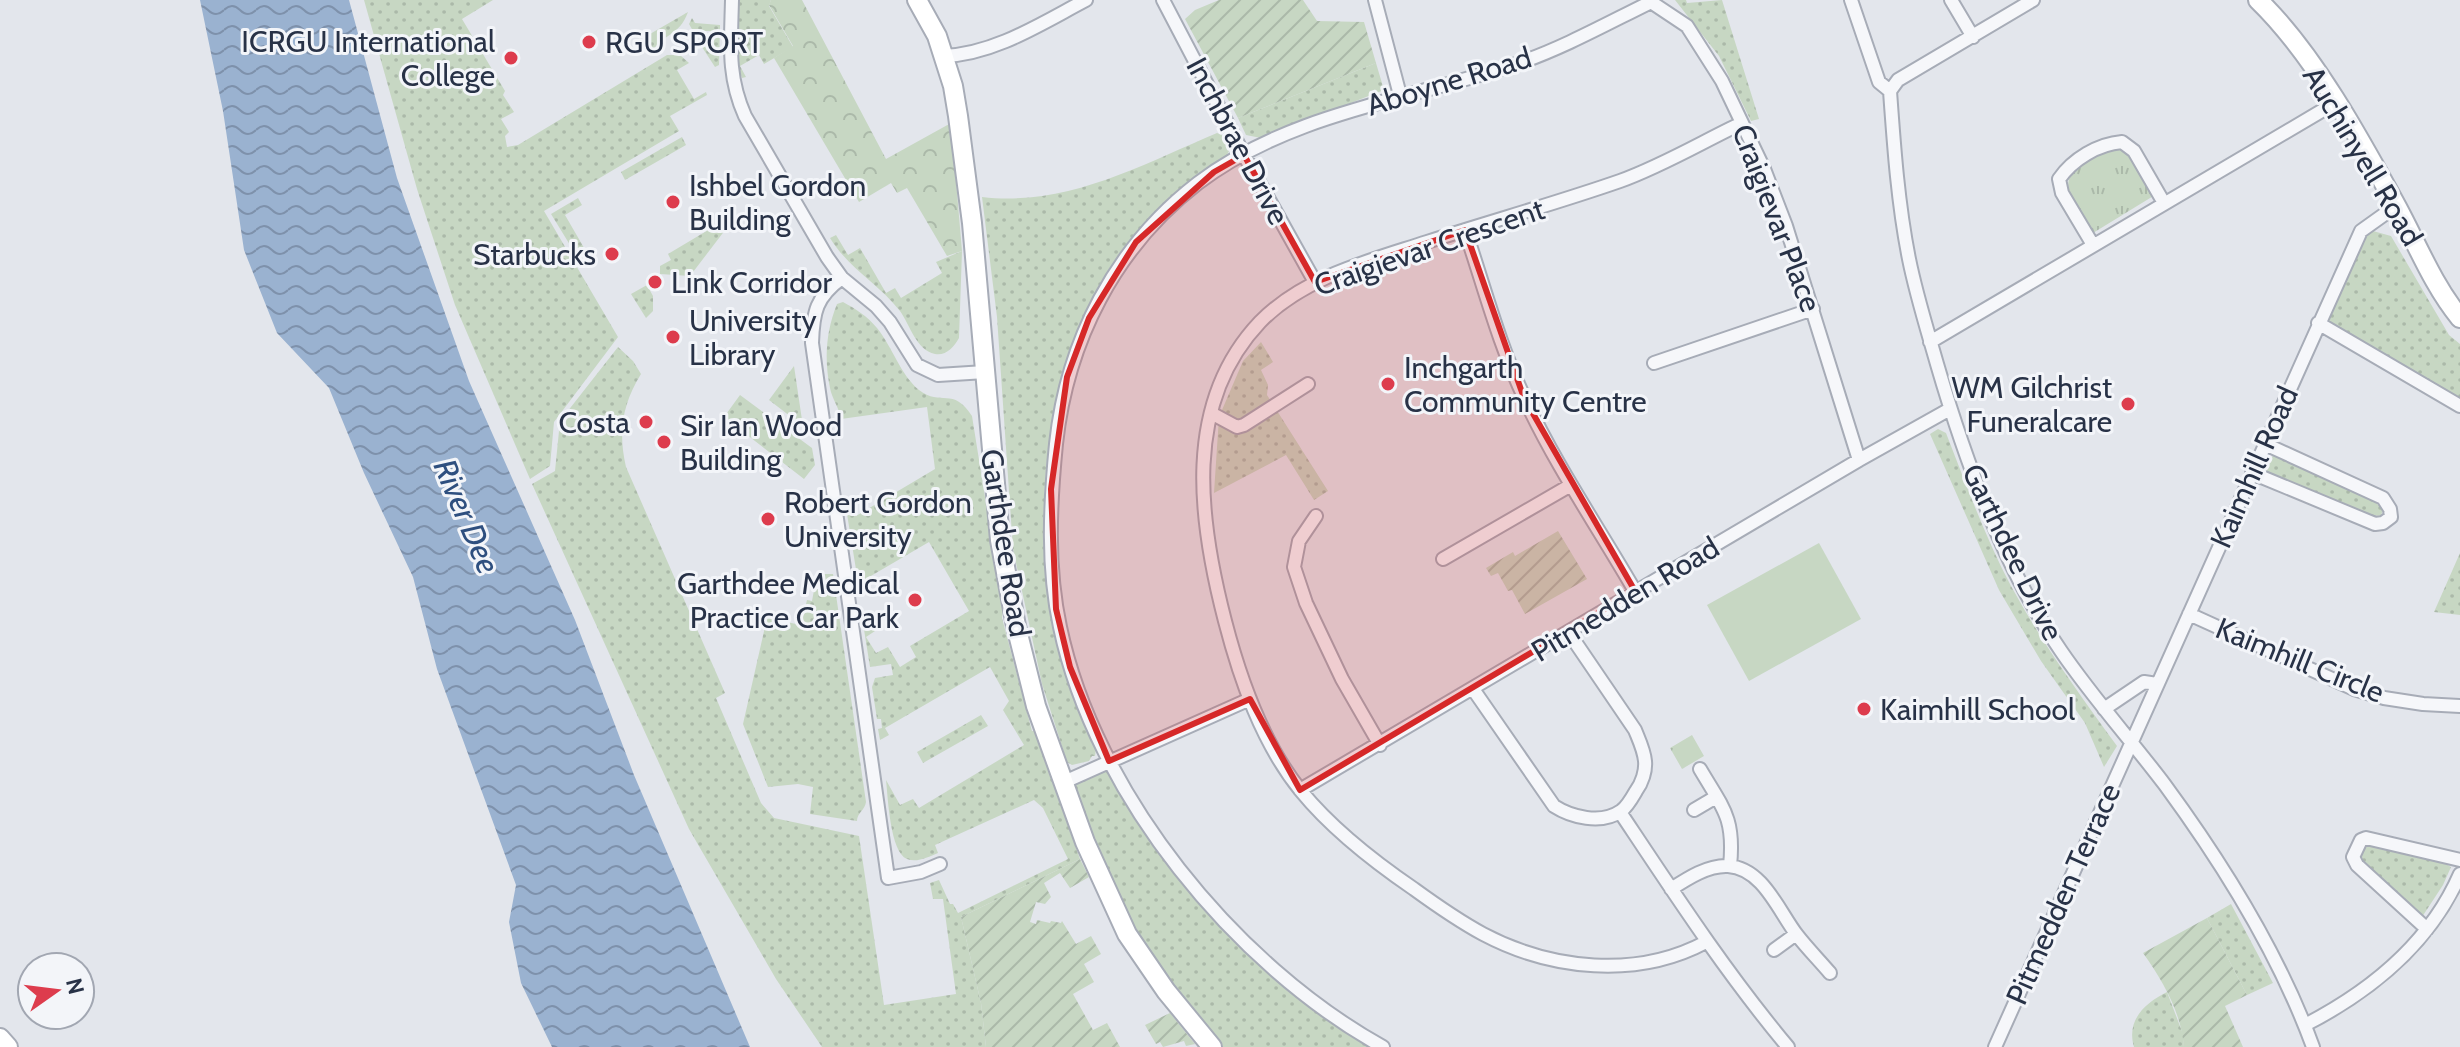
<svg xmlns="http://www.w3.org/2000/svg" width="2460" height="1047" font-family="Cabin,sans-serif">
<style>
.grass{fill:url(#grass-dots)}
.forest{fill:url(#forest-crowns)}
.park{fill:url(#park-tufts)}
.garden{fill:url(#garden-furrows)}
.pitch{fill:#c7d7c3}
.water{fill:url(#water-waves)}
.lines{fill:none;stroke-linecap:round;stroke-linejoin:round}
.street-casing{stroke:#a7acb7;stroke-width:16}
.secondary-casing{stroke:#a7acb7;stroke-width:22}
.street{stroke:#f6f7fa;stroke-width:12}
.secondary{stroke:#fff;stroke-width:18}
.marked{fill:#d62828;fill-opacity:0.2;stroke:#d62828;stroke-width:6;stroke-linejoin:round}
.poi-dot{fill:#dd3c4d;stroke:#f3f5f9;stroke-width:3}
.labels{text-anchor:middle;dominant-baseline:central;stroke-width:6;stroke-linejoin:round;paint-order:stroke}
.poi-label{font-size:30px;fill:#283247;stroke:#f3f5f9;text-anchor:start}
.street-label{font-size:30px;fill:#283247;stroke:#f3f5f9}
.water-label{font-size:32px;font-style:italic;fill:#2e4f7f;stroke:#f3f5f9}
</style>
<defs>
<pattern id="grass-dots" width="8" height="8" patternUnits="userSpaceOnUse" patternTransform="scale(2)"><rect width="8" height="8" fill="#c7d7c3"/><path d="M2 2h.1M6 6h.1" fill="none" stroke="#abb9a9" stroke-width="1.8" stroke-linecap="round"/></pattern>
<pattern id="forest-crowns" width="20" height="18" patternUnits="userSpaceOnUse" patternTransform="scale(2)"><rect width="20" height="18" fill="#c7d7c3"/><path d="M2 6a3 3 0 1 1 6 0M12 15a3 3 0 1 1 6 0" fill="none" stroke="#abb9a9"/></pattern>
<pattern id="park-tufts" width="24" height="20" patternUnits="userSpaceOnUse" patternTransform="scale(2)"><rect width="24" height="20" fill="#c7d7c3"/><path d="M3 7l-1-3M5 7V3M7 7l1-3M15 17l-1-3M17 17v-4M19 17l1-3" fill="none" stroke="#abb9a9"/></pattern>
<pattern id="garden-furrows" width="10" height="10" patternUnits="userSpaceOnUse" patternTransform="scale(2)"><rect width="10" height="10" fill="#c7d7c3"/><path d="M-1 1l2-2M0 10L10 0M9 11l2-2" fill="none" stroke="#abb9a9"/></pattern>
<pattern id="water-waves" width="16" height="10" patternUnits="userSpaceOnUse" patternTransform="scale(2)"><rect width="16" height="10" fill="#9ab2d0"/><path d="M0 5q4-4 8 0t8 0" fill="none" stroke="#7e91ab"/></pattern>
</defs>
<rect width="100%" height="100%" fill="#e3e6ec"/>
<path class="grass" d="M364,0h129l-31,19 43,72 -2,4 11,17 -13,7 8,13 -4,4 2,11 11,-2 149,-90h13l9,8 -12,7 17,29 12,-7 1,3 -37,21 9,15 -135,80 74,126 -64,85 -4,44 -20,13 -75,-174 -38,-116z
M739,0h32l-2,6 24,41 -29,17 -5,-9 -19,11 6,11 -4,1 -4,-12z
M1675,0h11l1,3 35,-3 37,119 -8,2 -32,-65z
M688,12c-9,25 -24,20 -37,41l-8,-15z
M692,18l3,5 25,2 -1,40 -4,2 -15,-23h9l1,-13h-17l-4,-7z
M1376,63l8,27 -123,48 -15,-3 -8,-17z
M1217,133l5,2 9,12 -5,10c-37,29 -74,54 -103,92 -77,100 -94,265 -68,386 9,40 30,75 41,114l-1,7h-3l-3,5 -17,4 -5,-3 -25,-78 -29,-135 -16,-232 -15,-120c85,10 159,-32 235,-64z
M682,137l4,8 -61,35 -4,-8z
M578,198l4,7 -17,10 22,38 -9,5 -27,-44z
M730,217l2,4 -42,55 -30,-2v-8l11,-6 -3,-6z
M2373,231l18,5 58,99 11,9v57l-133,-81 36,-84z
M836,235l12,20 12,-7 26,45 9,-5 6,10 41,-25 -6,-11 26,-11 -3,87c-5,9 -13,18 -24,16 -19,-4 -25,-29 -35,-43 -23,-29 -50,-41 -70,-73z
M647,285l6,11v15l-7,7 -15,-24z
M843,302c13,7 24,14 34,26 16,20 23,46 42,62 22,17 34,-4 53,26l31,194 -1,8 30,113h2l46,128 -119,58 20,86 5,44h-164l-46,-68 -87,-150 -157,-345 23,-13 5,-50 58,-74 15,14 8,13c-19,31 -23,58 -15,93l99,226 -9,5 45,105 13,15 85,18 25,169 72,-11 -13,-95h-10l-3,-16 9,-3 11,24h3l5,9 110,-54 -25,-51 -9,-8 -99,45 3,8c-10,4 -21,10 -31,6 -17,-7 -19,-61 -21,-79l14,25 13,-6 6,9 105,-63 -21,-35 6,-9 -19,-34 -105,61 4,7 -9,5 -2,-11 4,-1 -1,-9h-4l-5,-32 3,-9 18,-3 -2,-11 -21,3 -8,-50h4l9,14 -9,6 10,16 12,-6 12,20 16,-10 -6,-11 59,-35 -40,-69 -65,38 2,4 -7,4 -12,-74 7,-11 2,13 79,-47 -8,-62 -86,12c-2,-12 -9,-20 -11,-31 -6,-29 -4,-57 7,-84z
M1261,342l12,20 -12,8 7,15 -1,10 61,96 -14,9 -28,-45 -72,38 5,-76 24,-56z
M794,366l8,54 -3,3 -30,-23z
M740,395l72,53 3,17 -11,14 -80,-62z
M1938,429l8,4c20,51 39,104 65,153 31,57 68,108 106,160l-13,21 -19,-44 -44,-62 -42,-71 -69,-156z
M2273,455l95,41 15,13 -2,7 -21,-2 -95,-41z
M2460,553v62l-26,-3z
M817,574h16l33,228c-1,8 -9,11 -9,19l-47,-7 3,-27 -15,-3 -30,3 -25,-63 24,-106 34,7 6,-25 5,1z
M981,715l7,11 -65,37 -6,-11z
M1109,761l61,95 93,103 120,88h-171l-46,-56 -104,-208z
M2373,845l70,17 8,5 -8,18 -21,32 -61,-53 -2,-7 5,-9z
M2231,904l42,79 -26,12 -40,-77z
M2167,992l16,42 1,13h-50c-8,-27 11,-44 33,-55z"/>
<path class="forest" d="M771,0h31l84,159 65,-36 11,128 -15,5 -40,-68 -10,5 -6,-10 -32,19 -85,-144 19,-12 -24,-41z"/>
<path class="park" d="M2115,147l17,9 23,39 -62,38c-17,-27 -43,-51 -6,-73 9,-6 17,-11 28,-13z
M1692,735l12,21 -22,13 -12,-21z"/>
<path class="garden" d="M1219,0h84l14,21 47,1 12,41 -138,55 -53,-99 10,-9z
M1558,531l29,48 -62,35 -13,-24 -4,1 -10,-18 -7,3 -5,-8 27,-16 2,4z
M1080,859l9,18 -19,11 -10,-15 -16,10 7,14 -6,7 -9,-2 -6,20 6,2 1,-4 13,3 1,-2 10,2 1,-2 14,23 15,-8 10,18 -17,10 10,18 -21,12 20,36 14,-7 13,24h-134l-5,-44 -20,-86z
M2207,918l40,77 -22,11 18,41h-59c-3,-35 -21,-66 -41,-94z
M1170,1013l25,31 -9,2 -2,-5 -21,6 -3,-5 -4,2 -11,-19z"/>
<path class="pitch" d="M1819,543l42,76 -112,62 -42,-76z"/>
<path class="water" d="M200,0h149l48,178 72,203 106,239 59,155 116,272h-198l-31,-64 -12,-61 7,-37 -79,-216 -24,-92 -49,-104 -35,-85 -52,-55 -33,-83 -21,-139z"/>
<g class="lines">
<g class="street-casing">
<path id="street" d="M732,0c-1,43 -5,76 13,116l82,141 15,21 34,28 14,16 27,43 21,10 47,-3
M1163,0l81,155 71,127
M1375,0l25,95
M1851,0l28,82 11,9c4,56 8,113 19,168 7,35 18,70 28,105 28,96 67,205 124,287 32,47 70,89 104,134 58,79 114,169 148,262
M1951,0l22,37
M1651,2l36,24 35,55 42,88 22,57 73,234
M944,56c51,-2 98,-33 142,-56
M1890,91l8,-11 135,-80
M1465,230c19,56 34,115 60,169 31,67 73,128 110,192
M2093,245l-31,-52 -3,-14c14,-20 39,-35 63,-37l12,9 30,52
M842,278c-26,19 -29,34 -30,65l76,535 33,-6 19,-8
M2318,323l142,83
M1930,342l405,-239
M1654,363l159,-54
M1211,413l26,14 7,-2 64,-41
M2252,473l123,51 8,-1 8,-6 -1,-8 -7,-11 -118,-54
M1316,516l-17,25 -5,26 12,36 36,76 38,66
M1443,559l128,-74
M2189,614l165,75 30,9 39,6 37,2
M1473,689l81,117c17,11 47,19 67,5 6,-4 11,-13 15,-20 6,-8 10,-20 9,-30 -1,-11 -6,-21 -10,-31l-66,-97
M2104,709l40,-27 13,2
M1700,769c23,39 35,49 30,97
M1062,783l188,-84
M1300,790l559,-330 91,-51
M1694,810l22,-13
M1620,812c54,81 106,161 168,235
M1671,889c17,-11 37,-24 57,-23 35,2 51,46 69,69 10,13 22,25 33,38
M2427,929l-70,-64 -4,-8 8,-17 5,-2 94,22
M1706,942c-69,37 -155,28 -223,-8 -24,-13 -47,-29 -69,-45 -41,-28 -82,-60 -113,-98 -39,-48 -61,-112 -76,-170 -26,-100 -43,-217 35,-299 44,-45 109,-61 167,-80 65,-21 130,-39 193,-61 42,-15 82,-39 122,-58
M1774,950l22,-16
M2305,1025c66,-34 125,-82 155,-151
M1383,1047c-148,-82 -288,-253 -323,-420 -13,-60 -10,-122 -4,-183 11,-103 59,-197 142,-261 92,-70 214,-84 321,-120 46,-16 89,-40 132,-61
M1995,1047l366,-816 35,-25"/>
</g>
<g class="secondary-casing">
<path id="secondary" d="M917,0l20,36 16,50 5,30 14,107 28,317 16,86 20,80 49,136 42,92 39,57 46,56
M2258,0c55,53 102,139 139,207 20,37 36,78 63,111
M0,1038l8,9"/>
</g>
<use href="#street" class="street"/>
<use href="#secondary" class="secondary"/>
</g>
<path class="marked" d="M1244,155l71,127 150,-52 59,168 111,193 -335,199 -50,-91 -141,62 -39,-94 -14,-58 -5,-120 16,-112 22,-59 47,-76 78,-70z"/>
<g class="poi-dot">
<circle cx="589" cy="42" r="8"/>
<circle cx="511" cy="58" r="8"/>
<circle cx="673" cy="202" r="8"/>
<circle cx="612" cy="254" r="8"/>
<circle cx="655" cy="282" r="8"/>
<circle cx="673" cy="337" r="8"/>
<circle cx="1388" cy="384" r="8"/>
<circle cx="2128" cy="404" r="8"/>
<circle cx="646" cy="422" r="8"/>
<circle cx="664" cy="442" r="8"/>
<circle cx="768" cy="519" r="8"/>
<circle cx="915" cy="600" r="8"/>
<circle cx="1864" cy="709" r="8"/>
</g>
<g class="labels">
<g class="poi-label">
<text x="495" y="41" text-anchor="end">ICRGU International<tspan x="495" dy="34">College</tspan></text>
<text x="605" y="42">RGU SPORT</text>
<text x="689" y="185">Ishbel Gordon<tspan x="689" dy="34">Building</tspan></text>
<text x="596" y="254" text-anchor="end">Starbucks</text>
<text x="671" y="282">Link Corridor</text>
<text x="689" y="320">University<tspan x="689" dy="34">Library</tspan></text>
<text x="1404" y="367">Inchgarth<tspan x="1404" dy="34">Community Centre</tspan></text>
<text x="2112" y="387" text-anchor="end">WM Gilchrist<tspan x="2112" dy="34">Funeralcare</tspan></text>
<text x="630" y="422" text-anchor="end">Costa</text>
<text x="680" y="425">Sir Ian Wood<tspan x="680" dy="34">Building</tspan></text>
<text x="784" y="502">Robert Gordon<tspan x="784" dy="34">University</tspan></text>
<text x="899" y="583" text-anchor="end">Garthdee Medical<tspan x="899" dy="34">Practice Car Park</tspan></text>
<text x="1880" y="709">Kaimhill School</text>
</g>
<g class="street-label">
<text transform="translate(1449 81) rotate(-17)">Aboyne Road</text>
<text transform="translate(1238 141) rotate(62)">Inchbrae Drive</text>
<text transform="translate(2363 156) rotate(59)">Auchinyell Road</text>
<text transform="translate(1777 218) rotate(69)">Craigievar Place</text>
<text transform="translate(1429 247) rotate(-19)">Craigievar Crescent</text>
<text transform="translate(2254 467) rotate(-66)">Kaimhill Road</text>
<text transform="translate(1006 543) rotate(81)">Garthdee Road</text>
<text transform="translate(2013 552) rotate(64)">Garthdee Drive</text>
<text transform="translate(1625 599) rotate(-31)">Pitmedden Road</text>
<text transform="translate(2300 660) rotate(22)">Kaimhill Circle</text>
<text transform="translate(2063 894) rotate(-66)">Pitmedden Terrace</text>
</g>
<g class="water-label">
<text transform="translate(467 516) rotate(67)">River Dee</text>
</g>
</g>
<g transform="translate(56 991) rotate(76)"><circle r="38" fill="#f3f5f9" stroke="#a2a7b2" stroke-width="2"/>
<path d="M0-6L14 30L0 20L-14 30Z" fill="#dd3c4d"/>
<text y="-12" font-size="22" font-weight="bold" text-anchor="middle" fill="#283247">N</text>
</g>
</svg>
